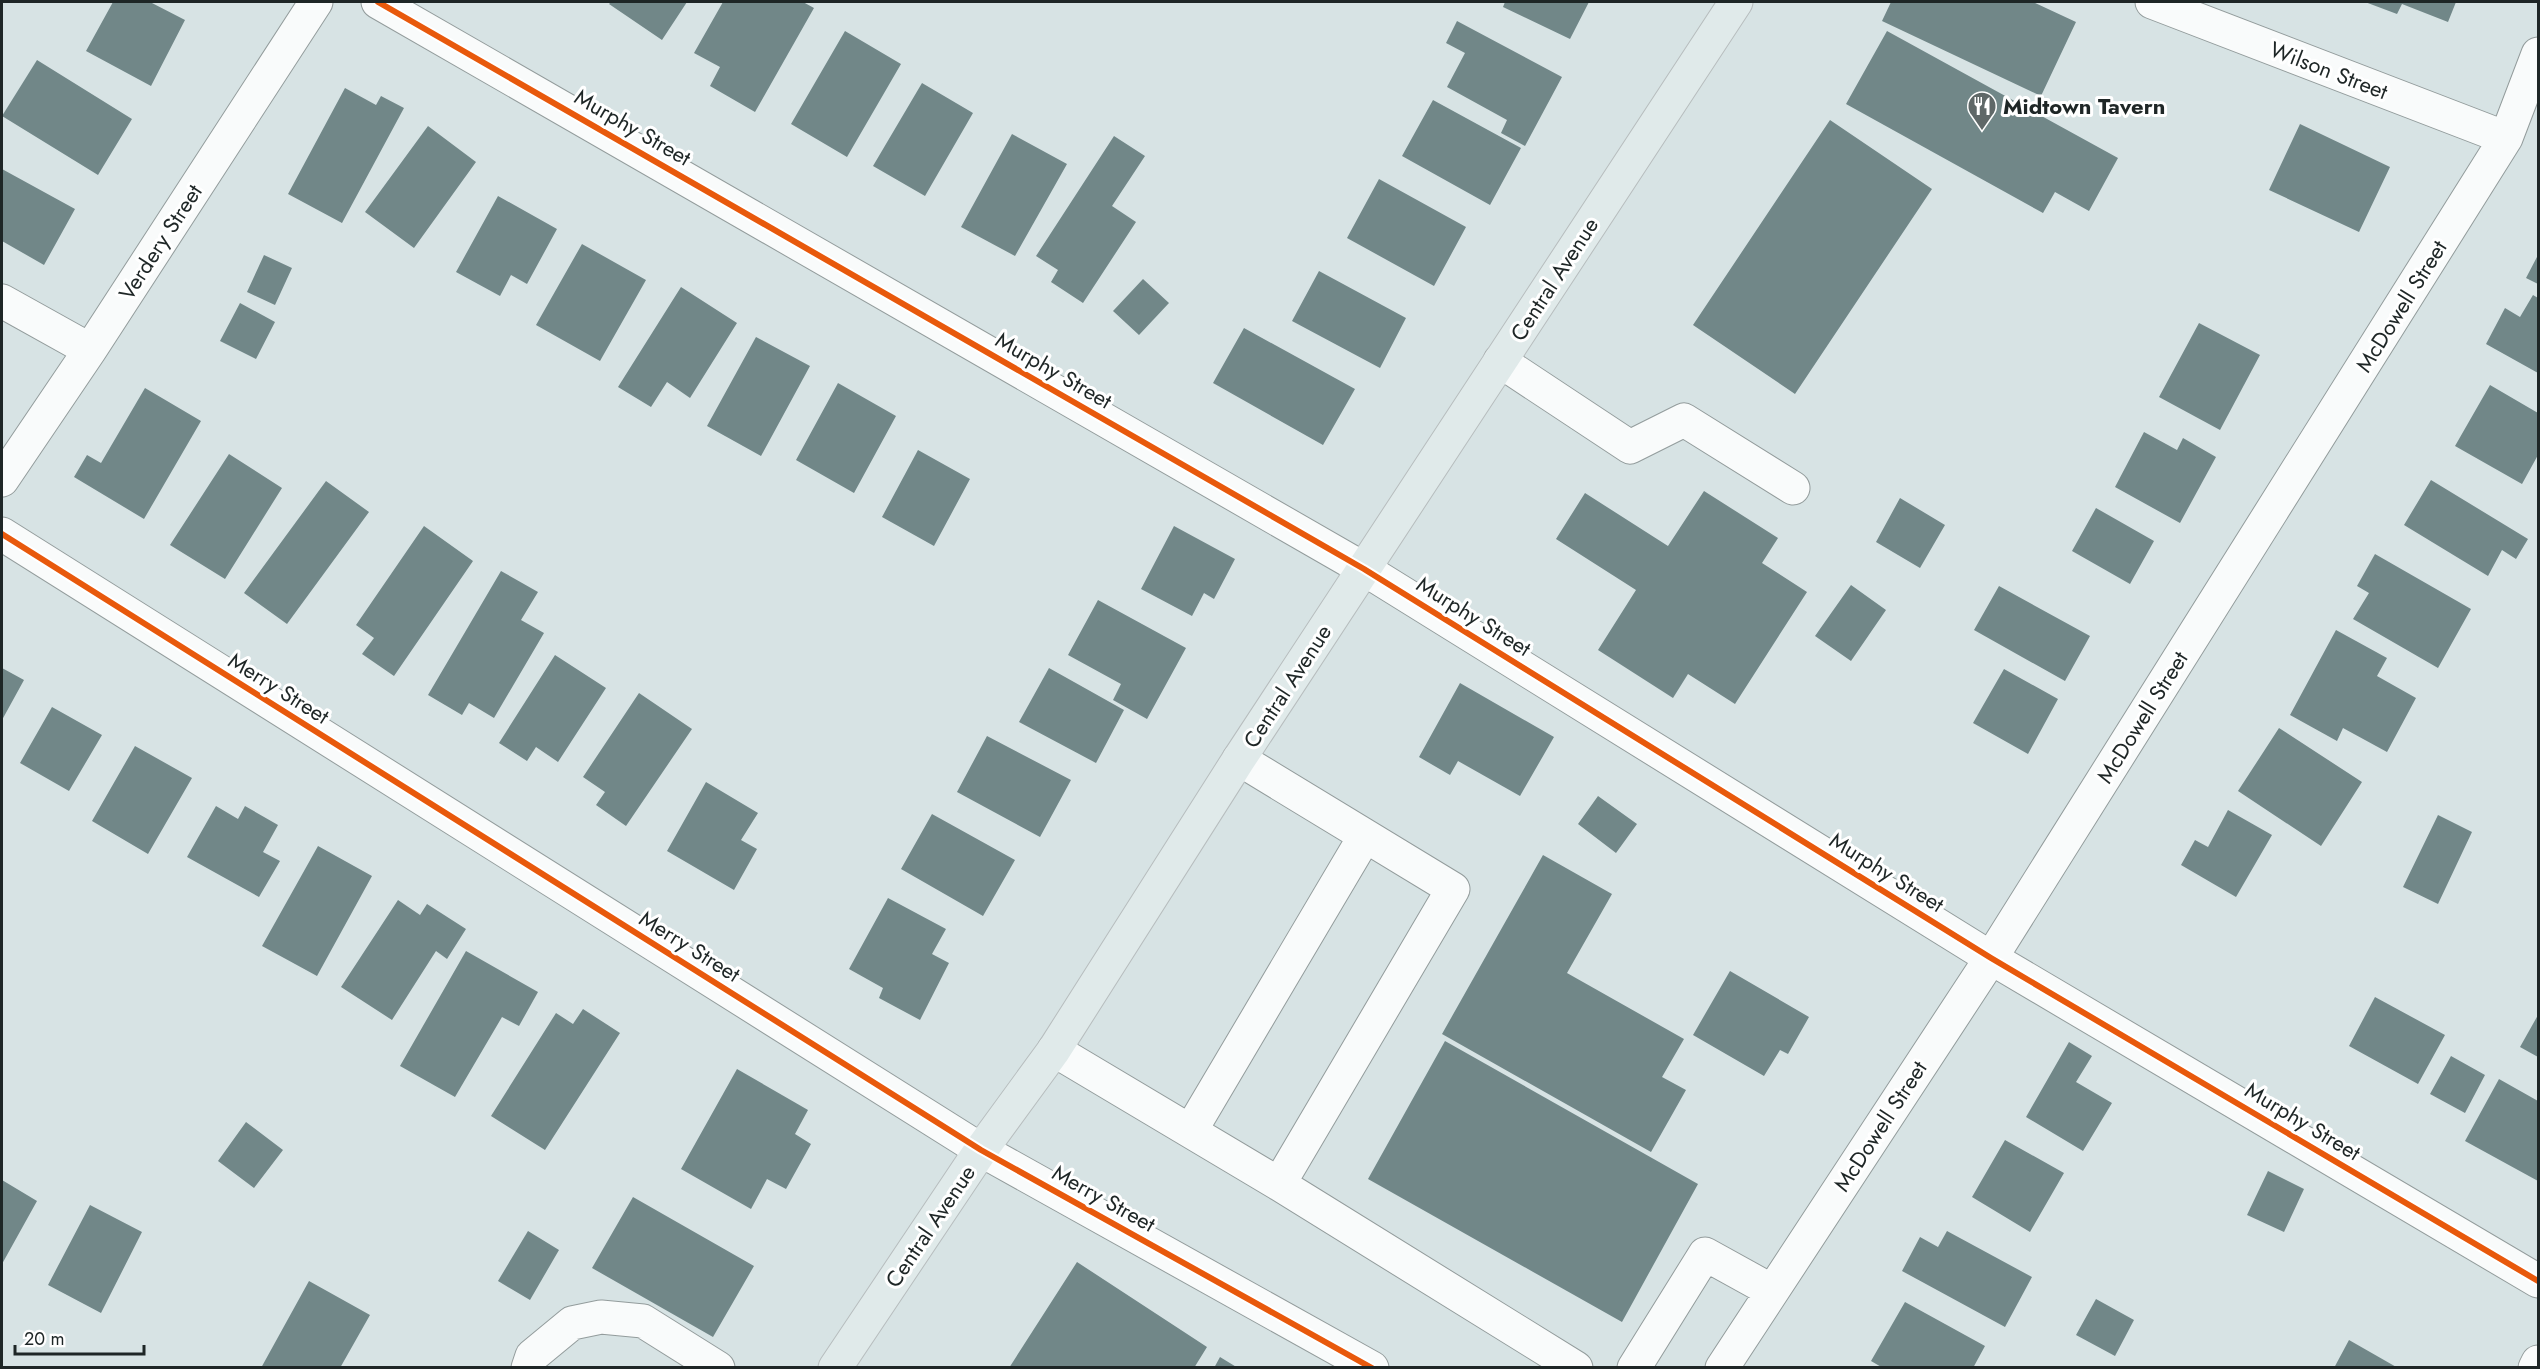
<svg xmlns="http://www.w3.org/2000/svg" width="2540" height="1369" font-family="Jost,sans-serif">
<style>
.building{fill:#718788}
.lines{fill:none;stroke-linecap:round;stroke-linejoin:round}
.minor-casing{stroke:#939c9c;stroke-width:35}
.major-casing{stroke:#b7bdbe;stroke-width:35}
.minor{stroke:#f9fbfb;stroke-width:33}
.major{stroke:#e0eaea;stroke-width:33}
.cycleway-casing{stroke:#fff;stroke-width:10}
.cycleway{stroke:#e8590c;stroke-width:6}
.labels{text-anchor:middle;dominant-baseline:central;stroke-width:6;stroke-linejoin:round;paint-order:stroke}
.street-label{font-size:22px;fill:#1e2626;stroke:#fff}
.poi-label{font-size:22px;font-weight:bold;fill:#1e2626;stroke:#fff;text-anchor:start}
</style>
<rect width="100%" height="100%" fill="#d7e3e4"/>
<path class="building" d="M113,2h37l35,18 -34,66 -65,-35z
M611,2h76l-25,38 -53,-36z
M723,2h80l11,6 -59,104 -45,-26 10,-19 -26,-14z
M1505,2h84l-19,37 -67,-32z
M1891,2h142l43,20 -35,74 -159,-75z
M2365,2h91l-8,20 -46,-18 -5,10z
M1457,21l105,56 -37,69 -24,-13 6,-13 -60,-33 18,-34 -19,-10z
M845,31l56,33 -54,93 -56,-33z
M1887,31l231,127 -29,53 -34,-19 -12,21 -197,-109z
M37,60l95,59 -34,56 -96,-59z
M922,83l51,30 -48,83 -52,-30z
M345,88l31,17 5,-9 23,12 -62,115 -54,-29z
M1433,100l88,48 -31,57 -88,-49z
M1830,120l102,69 -137,205 -102,-69z
M2300,124l90,43 -31,65 -90,-42z
M428,126l48,36 -62,86 -49,-36z
M1012,134l55,30 -52,92 -54,-29z
M1114,136l31,20 -33,50 24,16 -53,81 -32,-21 7,-12 -22,-14z
M2,169l73,40 -31,56 -42,-24z
M1379,179l87,48 -32,59 -87,-48z
M498,196l59,33 -30,55 -16,-9 -11,21 -44,-24z
M582,244l64,36 -46,81 -64,-36z
M264,255l28,13 -17,37 -28,-13z
M2538,255v29l-12,-6z
M1319,271l87,47 -26,50 -88,-47z
M1143,279l26,24 -30,32 -26,-24z
M681,287l56,36 -47,75 -23,-16 -16,25 -33,-20z
M2533,295l5,3v75l-52,-29 19,-36 15,9z
M240,303l35,19 -19,37 -36,-18z
M2199,323l61,32 -40,75 -61,-33z
M1244,328l111,61 -32,56 -110,-62z
M756,337l54,29 -49,90 -54,-30z
M838,383l58,33 -42,77 -58,-33z
M2490,385l48,28v42l-16,29 -67,-38z
M145,388l56,33 -57,98 -70,-42 13,-22 14,8z
M2144,432l33,18 6,-12 33,19 -36,66 -65,-36z
M918,450l52,29 -36,67 -52,-29z
M229,454l53,34 -57,91 -55,-34z
M2431,480l97,59 -12,20 -14,-9 -14,26 -84,-51z
M326,481l43,31 -82,112 -43,-31z
M1704,491l74,47 -16,25 45,29 -72,112 -47,-30 -15,24 -75,-48 38,-60 -80,-51 29,-46 83,53z
M1900,498l45,27 -25,43 -44,-26z
M2096,508l58,33 -24,43 -58,-33z
M424,526l49,35 -79,115 -32,-22 12,-16 -18,-13z
M1174,526l61,33 -21,40 -10,-6 -12,23 -51,-27z
M2375,554l96,55 -33,59 -85,-49 16,-26 -12,-7z
M501,571l37,21 -17,28 23,13 -50,85 -25,-15 -7,12 -34,-20z
M1851,585l35,25 -35,51 -36,-25z
M1999,586l91,50 -25,45 -91,-51z
M1098,600l88,48 -39,71 -34,-19 8,-16 -53,-29z
M2336,630l51,28 -10,18 39,22 -29,54 -44,-24 -6,13 -47,-26z
M555,655l51,33 -48,74 -22,-15 -9,14 -28,-18z
M2,668l22,12 -22,40z
M1049,668l75,42 -28,53 -77,-41z
M2004,669l54,30 -30,55 -55,-31z
M1460,683l94,54 -34,59 -62,-35 -8,14 -31,-18z
M639,693l53,36 -66,97 -30,-21 9,-13 -22,-15z
M52,707l50,28 -33,56 -49,-28z
M2279,728l83,54 -41,64 -83,-55z
M987,736l84,44 -31,57 -83,-45z
M135,746l57,32 -44,76 -56,-33z
M706,782l52,31 -17,27 16,9 -23,41 -67,-39z
M1598,796l39,28 -21,29 -38,-29z
M216,806l22,13 7,-13 33,19 -15,27 17,9 -21,36 -72,-40z
M2228,810l44,25 -36,62 -55,-32 14,-25 13,7z
M932,814l83,46 -32,56 -82,-47z
M2438,815l34,17 -34,72 -35,-17z
M318,846l54,30 -55,100 -55,-30z
M1543,855l69,39 -45,79 117,66 -22,38 24,13 -35,62 -209,-118z
M888,898l58,31 -14,25 17,9 -29,57 -41,-22 4,-10 -34,-19z
M398,900l22,15 7,-11 39,25 -19,30 -11,-8 -44,69 -51,-33z
M466,951l72,41 -19,34 -17,-9 -47,80 -55,-31z
M1730,971l79,46 -21,37 -8,-4 -16,26 -71,-41z
M2375,997l70,38 -27,49 -69,-38z
M583,1009l37,24 -75,117 -54,-34 65,-103 17,11z
M2538,1015v42l-18,-10z
M1445,1041l253,143 -76,138 -254,-143z
M2069,1042l23,14 -16,26 36,21 -29,48 -57,-34z
M2451,1056l34,19 -20,38 -35,-19z
M737,1069l71,41 -13,24 16,10 -25,45 -19,-10 -16,30 -70,-40z
M2499,1079l39,22v80l-73,-40z
M246,1122l37,28 -29,38 -36,-27z
M2005,1140l59,33 -34,59 -58,-35z
M2268,1171l36,18 -20,43 -37,-17z
M2,1180l35,21 -35,63z
M633,1197l121,69 -41,71 -121,-69z
M90,1205l52,27 -41,81 -53,-28z
M528,1231l31,19 -29,50 -32,-19z
M1947,1231l85,46 -27,50 -103,-56 18,-34 18,10z
M1077,1262l130,85 -13,21h-185z
M309,1281l61,34 -30,53h-79z
M2096,1299l38,21 -19,36 -39,-21z
M1905,1302l80,44 -12,22h-90l-12,-7z
M2349,1340l49,28h-64z
M1220,1357l18,11h-24z"/>
<g class="lines">
<g class="minor-casing">
<path id="minor" d="M378,2l986,567 627,389 547,323
M2152,2l354,136
M2,301l88,49
M1500,361l130,86 54,-27 109,68
M2,480l88,-130 226,-348
M2,534l979,616 391,218
M1239,759l214,130 -174,295 297,184
M1054,1050l225,134
M1191,1130l174,-294
M528,1368l4,-12 40,-33 29,-6 42,4 75,47
M1634,1368l71,-114 67,37
M1722,1368l269,-410 515,-820 32,-84
M2535,1368l3,-6"/>
</g>
<g class="major-casing">
<path id="major" d="M835,1368l146,-218 73,-100 185,-291 497,-757"/>
</g>
<use href="#minor" class="minor"/>
<use href="#major" class="major"/>
<g class="cycleway-casing">
<path id="cycleway" d="M378,2l986,567 627,389 547,323
M2,534l979,616 391,218"/>
</g>
<use href="#cycleway" class="cycleway"/>
</g>
<defs>
<g id="restaurant-pin" transform="scale(1.5)"><path d="M0 17L-7.5 6A9.5 9.5 0 1 1 7.5 6Z" fill="#5f6868" stroke="#fff"/><path d="M-5-6h1v4h1v-4h1v4h1v-4h1v5L-1.5 .5V6h-2V.5L-5-1ZM5-6V6H3V1.5H1.5Q1.5-4 5-6Z" fill="#fff"/></g>
</defs>
<g fill-rule="evenodd">
<use href="#restaurant-pin" x="1982" y="106"/>
</g>
<g class="labels">
<g class="street-label">
<text transform="translate(2329 70) rotate(21)">Wilson Street</text>
<text transform="translate(633 127) rotate(30)">Murphy Street</text>
<text transform="translate(160 242) rotate(-57)">Verdery Street</text>
<text transform="translate(1554 279) rotate(-57)">Central Avenue</text>
<text transform="translate(2401 306) rotate(-58)">McDowell Street</text>
<text transform="translate(1054 370) rotate(30)">Murphy Street</text>
<text transform="translate(1474 616) rotate(32)">Murphy Street</text>
<text transform="translate(1287 686) rotate(-57)">Central Avenue</text>
<text transform="translate(279 688) rotate(32)">Merry Street</text>
<text transform="translate(2142 717) rotate(-58)">McDowell Street</text>
<text transform="translate(1887 872) rotate(32)">Murphy Street</text>
<text transform="translate(690 946) rotate(32)">Merry Street</text>
<text transform="translate(2303 1121) rotate(31)">Murphy Street</text>
<text transform="translate(1880 1126) rotate(-57)">McDowell Street</text>
<text transform="translate(1104 1198) rotate(29)">Merry Street</text>
<text transform="translate(930 1226) rotate(-56)">Central Avenue</text>
</g>
<g class="poi-label">
<text x="2003" y="106">Midtown Tavern</text>
</g>
</g>
<rect width="2540" height="1369" fill="none" stroke="#1e2626" stroke-width="6"/>
<path d="M15 1345v9h129v-9" fill="none" stroke="#1e2626" stroke-width="3"/>
<text x="24" y="1345" font-size="18" fill="#1e2626" stroke="#ffffff" stroke-width="4.5" paint-order="stroke">20 m</text>
</svg>
